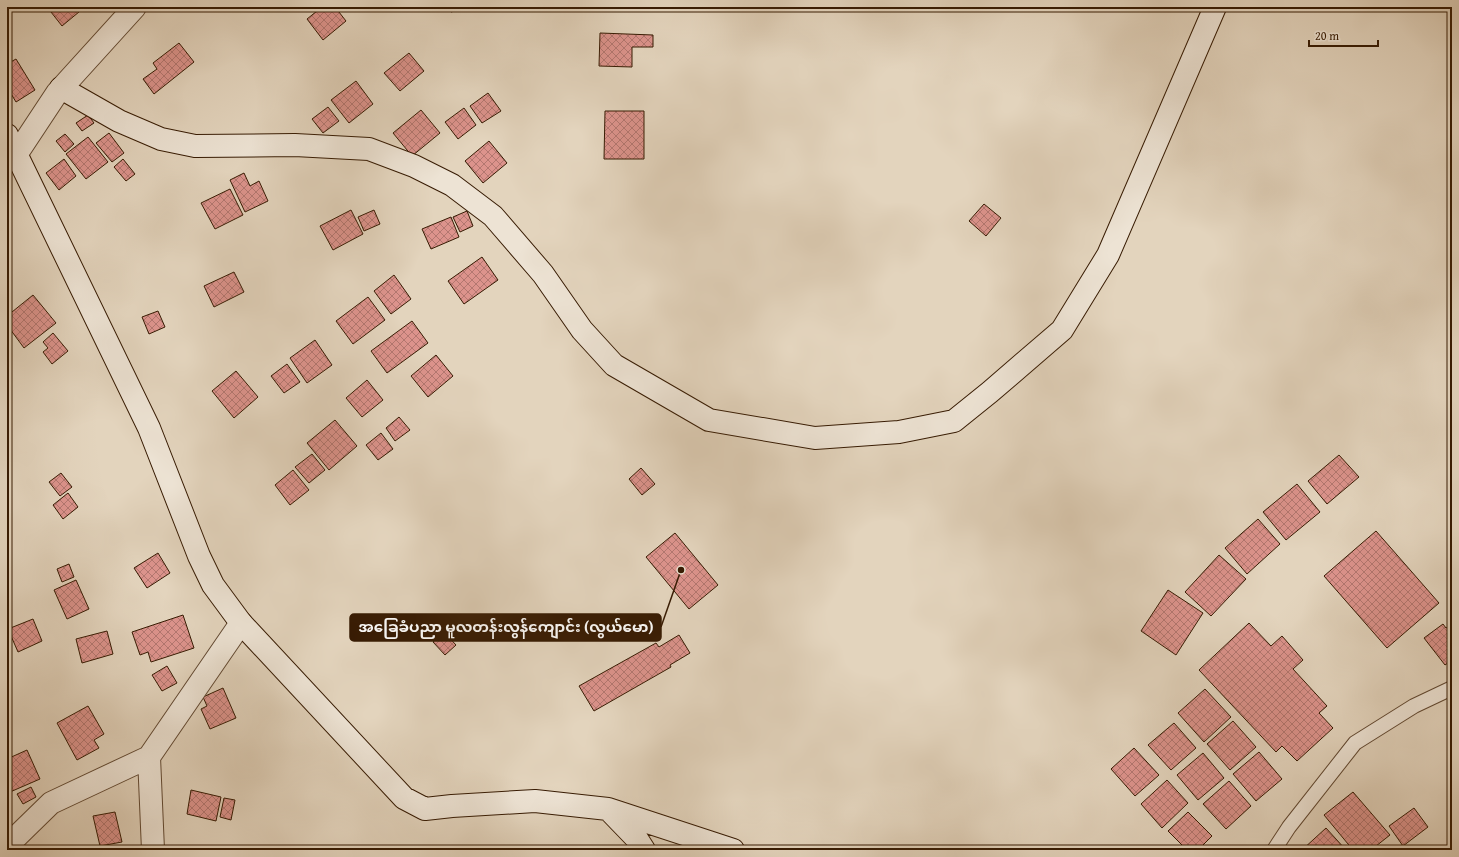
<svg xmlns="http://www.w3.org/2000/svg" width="1459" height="857" font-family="'Gentium Book Plus','Noto Sans Myanmar',serif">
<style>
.building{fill:url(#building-cross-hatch);stroke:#371b03}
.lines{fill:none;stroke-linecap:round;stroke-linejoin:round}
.lane-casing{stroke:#624932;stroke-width:16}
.street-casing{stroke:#624932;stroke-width:24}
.secondary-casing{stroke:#371b03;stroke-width:24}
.lane{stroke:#ede3d4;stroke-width:14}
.street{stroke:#ede3d4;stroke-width:22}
.secondary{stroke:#ede3d4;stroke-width:22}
.leader{fill:none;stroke:#371b03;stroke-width:1.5}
.callout-dot{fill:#371b03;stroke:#ede3d4;stroke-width:1.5}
.callout{fill:#371b03;stroke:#371b03;stroke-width:1.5}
.callout-label{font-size:15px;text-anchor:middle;font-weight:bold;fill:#fff}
</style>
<defs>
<pattern id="building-cross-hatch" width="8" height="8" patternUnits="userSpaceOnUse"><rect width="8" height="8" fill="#dc938c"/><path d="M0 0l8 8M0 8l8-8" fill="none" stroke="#b37770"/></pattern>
</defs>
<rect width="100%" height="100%" fill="#e3d4bd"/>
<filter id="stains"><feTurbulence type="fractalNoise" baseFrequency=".005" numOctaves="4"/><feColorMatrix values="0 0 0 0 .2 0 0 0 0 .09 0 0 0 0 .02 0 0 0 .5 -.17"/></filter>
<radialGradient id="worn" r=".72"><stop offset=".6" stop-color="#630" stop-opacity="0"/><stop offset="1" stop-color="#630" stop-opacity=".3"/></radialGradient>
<path class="building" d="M47,7h38l-23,19z
M322,7h13l11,14 -23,19 -16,-21z
M450,7h19l-18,5z
M600,33l53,2v12h-21v20l-33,-1z
M179,43l15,19 -40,32 -11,-15 14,-10 -4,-6z
M409,53l15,18 -24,20 -16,-18z
M16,59l19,31 -19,12 -9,-15v-23z
M356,81l17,23 -24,19 -18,-23z
M488,93l13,18 -19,12 -12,-17z
M328,107l11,14 -16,12 -11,-14z
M464,108l12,17 -18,14 -13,-17z
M421,110l19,23 -28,23 -19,-23z
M605,111h39v48h-40z
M88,115l6,8 -12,8 -6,-8z
M109,133l15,20 -12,9 -16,-19z
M65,134l9,10 -9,8 -9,-11z
M88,137l20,25 -22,17 -20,-25z
M489,141l18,22 -24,20 -18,-22z
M64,159l12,17 -17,14 -13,-17z
M123,159l12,15 -9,7 -12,-14z
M244,173l6,13 9,-5 9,20 -23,11 -15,-32z
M230,189l13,26 -28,14 -14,-26z
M984,204l17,14 -15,18 -17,-15z
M351,210l12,24 -30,16 -13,-24z
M374,210l6,14 -16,7 -6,-14z
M467,211l6,15 -13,6 -7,-15z
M451,217l8,20 -28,12 -9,-20z
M482,257l16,23 -34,24 -16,-23z
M234,272l10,20 -30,15 -10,-21z
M394,275l17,24 -20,15 -17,-23z
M33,295l23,28 -32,25 -14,-19 -3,3v-16z
M368,297l17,23 -32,24 -17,-23z
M158,311l7,16 -16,7 -7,-17z
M412,321l16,22 -41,30 -16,-22z
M53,333l15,18 -16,13 -9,-12 5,-4 -5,-6z
M315,340l17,25 -25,18 -17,-25z
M436,355l17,21 -25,21 -17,-21z
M287,364l13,18 -16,11 -13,-17z
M236,371l22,26 -24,21 -22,-27z
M367,380l16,20 -21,17 -16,-19z
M399,417l11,13 -15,11 -9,-13z
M335,420l22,26 -28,24 -22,-27z
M381,433l12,16 -15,11 -12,-15z
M312,454l13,16 -16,13 -14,-16z
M1339,455l20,22 -32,27 -19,-23z
M641,468l14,16 -13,11 -13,-16z
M293,470l16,20 -19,15 -15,-20z
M61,473l11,14 -12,9 -11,-14z
M1297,484l23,28 -34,28 -23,-28z
M68,493l10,14 -15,12 -10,-14z
M1258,519l22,25 -33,30 -22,-26z
M1376,531l63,72 -52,45 -63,-72z
M675,533l43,52 -29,24 -43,-52z
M158,553l12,20 -23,15 -13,-20z
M1219,555l27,24 -35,37 -26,-24z
M69,564l5,13 -12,5 -5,-13z
M76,580l13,29 -22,10 -13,-29z
M1168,590l35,23 -27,42 -35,-24z
M183,615l11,33 -43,14 -3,-10 -8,3 -8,-23z
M33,619l9,22 -24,11 -10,-23z
M1249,623l22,23 11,-10 21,24 -10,9 34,37 -8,7 14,15 -36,33 -15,-15 -6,6 -77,-82z
M1443,624l3,4 6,-4v36l-7,5 -21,-27z
M107,631l6,23 -31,9 -6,-24z
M444,632l12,13 -11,10 -12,-13z
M679,635l11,18 -20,12 1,2 -77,44 -15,-25 77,-43 3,4z
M167,666l10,17 -15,8 -10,-16z
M223,688l13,30 -26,11 -9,-20 6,-3 -4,-9z
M1205,689l26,28 -27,25 -26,-29z
M88,706l16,28 -10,6 5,8 -22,12 -20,-37z
M1233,721l23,26 -26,23 -23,-26z
M1174,723l22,25 -25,22 -23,-25z
M1134,748l25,27 -24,21 -24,-27z
M27,750l13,29 -30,13 -3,-6v-27z
M1259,752l23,27 -26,22 -23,-27z
M1203,753l21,25 -26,22 -21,-25z
M1167,780l21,23 -26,25 -21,-24z
M1229,781l22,25 -25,23 -23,-25z
M31,787l5,10 -13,7 -6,-10z
M191,790l30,7 -5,24 -29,-7z
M1353,792l37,43 -19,15h-18l-29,-35z
M224,798l11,2 -4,20 -11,-3z
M1414,808l14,19 -25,19 -14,-20z
M115,812l7,30 -22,4 -7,-30z
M1188,812l24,24 -14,14h-11l-19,-19z
M1326,828l20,22h-44z"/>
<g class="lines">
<g class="lane-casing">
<path id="lane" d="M1274,850l15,-23 66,-84 59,-37 38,-18"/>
</g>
<g class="street-casing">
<path id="street" d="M16,155l41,-62 78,-86
M149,757l4,93
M7,846l44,-43 98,-46 92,-134"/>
</g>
<g class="secondary-casing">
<path id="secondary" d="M61,88l58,33 42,18 34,7 100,-1 74,4 45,17 38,19 41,31 50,58 39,56 32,35 95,55 106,18 84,-6 55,-11 36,-29 72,-62 46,-75 107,-248
M7,135l142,293 50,128 14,29 28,38 163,175 21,11 27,-3 83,-5 73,8 125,41
M609,810l28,29 7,11"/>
</g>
<use href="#lane" class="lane"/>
<use href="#street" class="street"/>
<use href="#secondary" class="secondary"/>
</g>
<path class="leader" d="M681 570L661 627"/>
<circle class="callout-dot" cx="681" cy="570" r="4"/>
<rect class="callout" x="350" y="614" width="311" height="27" rx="4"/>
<g class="callout-label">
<text x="506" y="632">အခြေခံပညာ မူလတန်းလွန်ကျောင်း (လွယ်မော)</text>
</g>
<rect width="1459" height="857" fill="none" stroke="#e3d4bd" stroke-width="24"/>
<rect x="8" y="8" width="1443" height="841" fill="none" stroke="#371b03" stroke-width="2"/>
<rect x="12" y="12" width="1435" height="833" fill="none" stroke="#371b03"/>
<path d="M1309 40v6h69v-6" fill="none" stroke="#371b03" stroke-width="2"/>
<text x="1315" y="40" font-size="12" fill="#371b03" stroke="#ede3d4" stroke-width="3" paint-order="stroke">20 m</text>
<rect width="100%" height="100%" filter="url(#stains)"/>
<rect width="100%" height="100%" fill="url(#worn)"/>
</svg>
